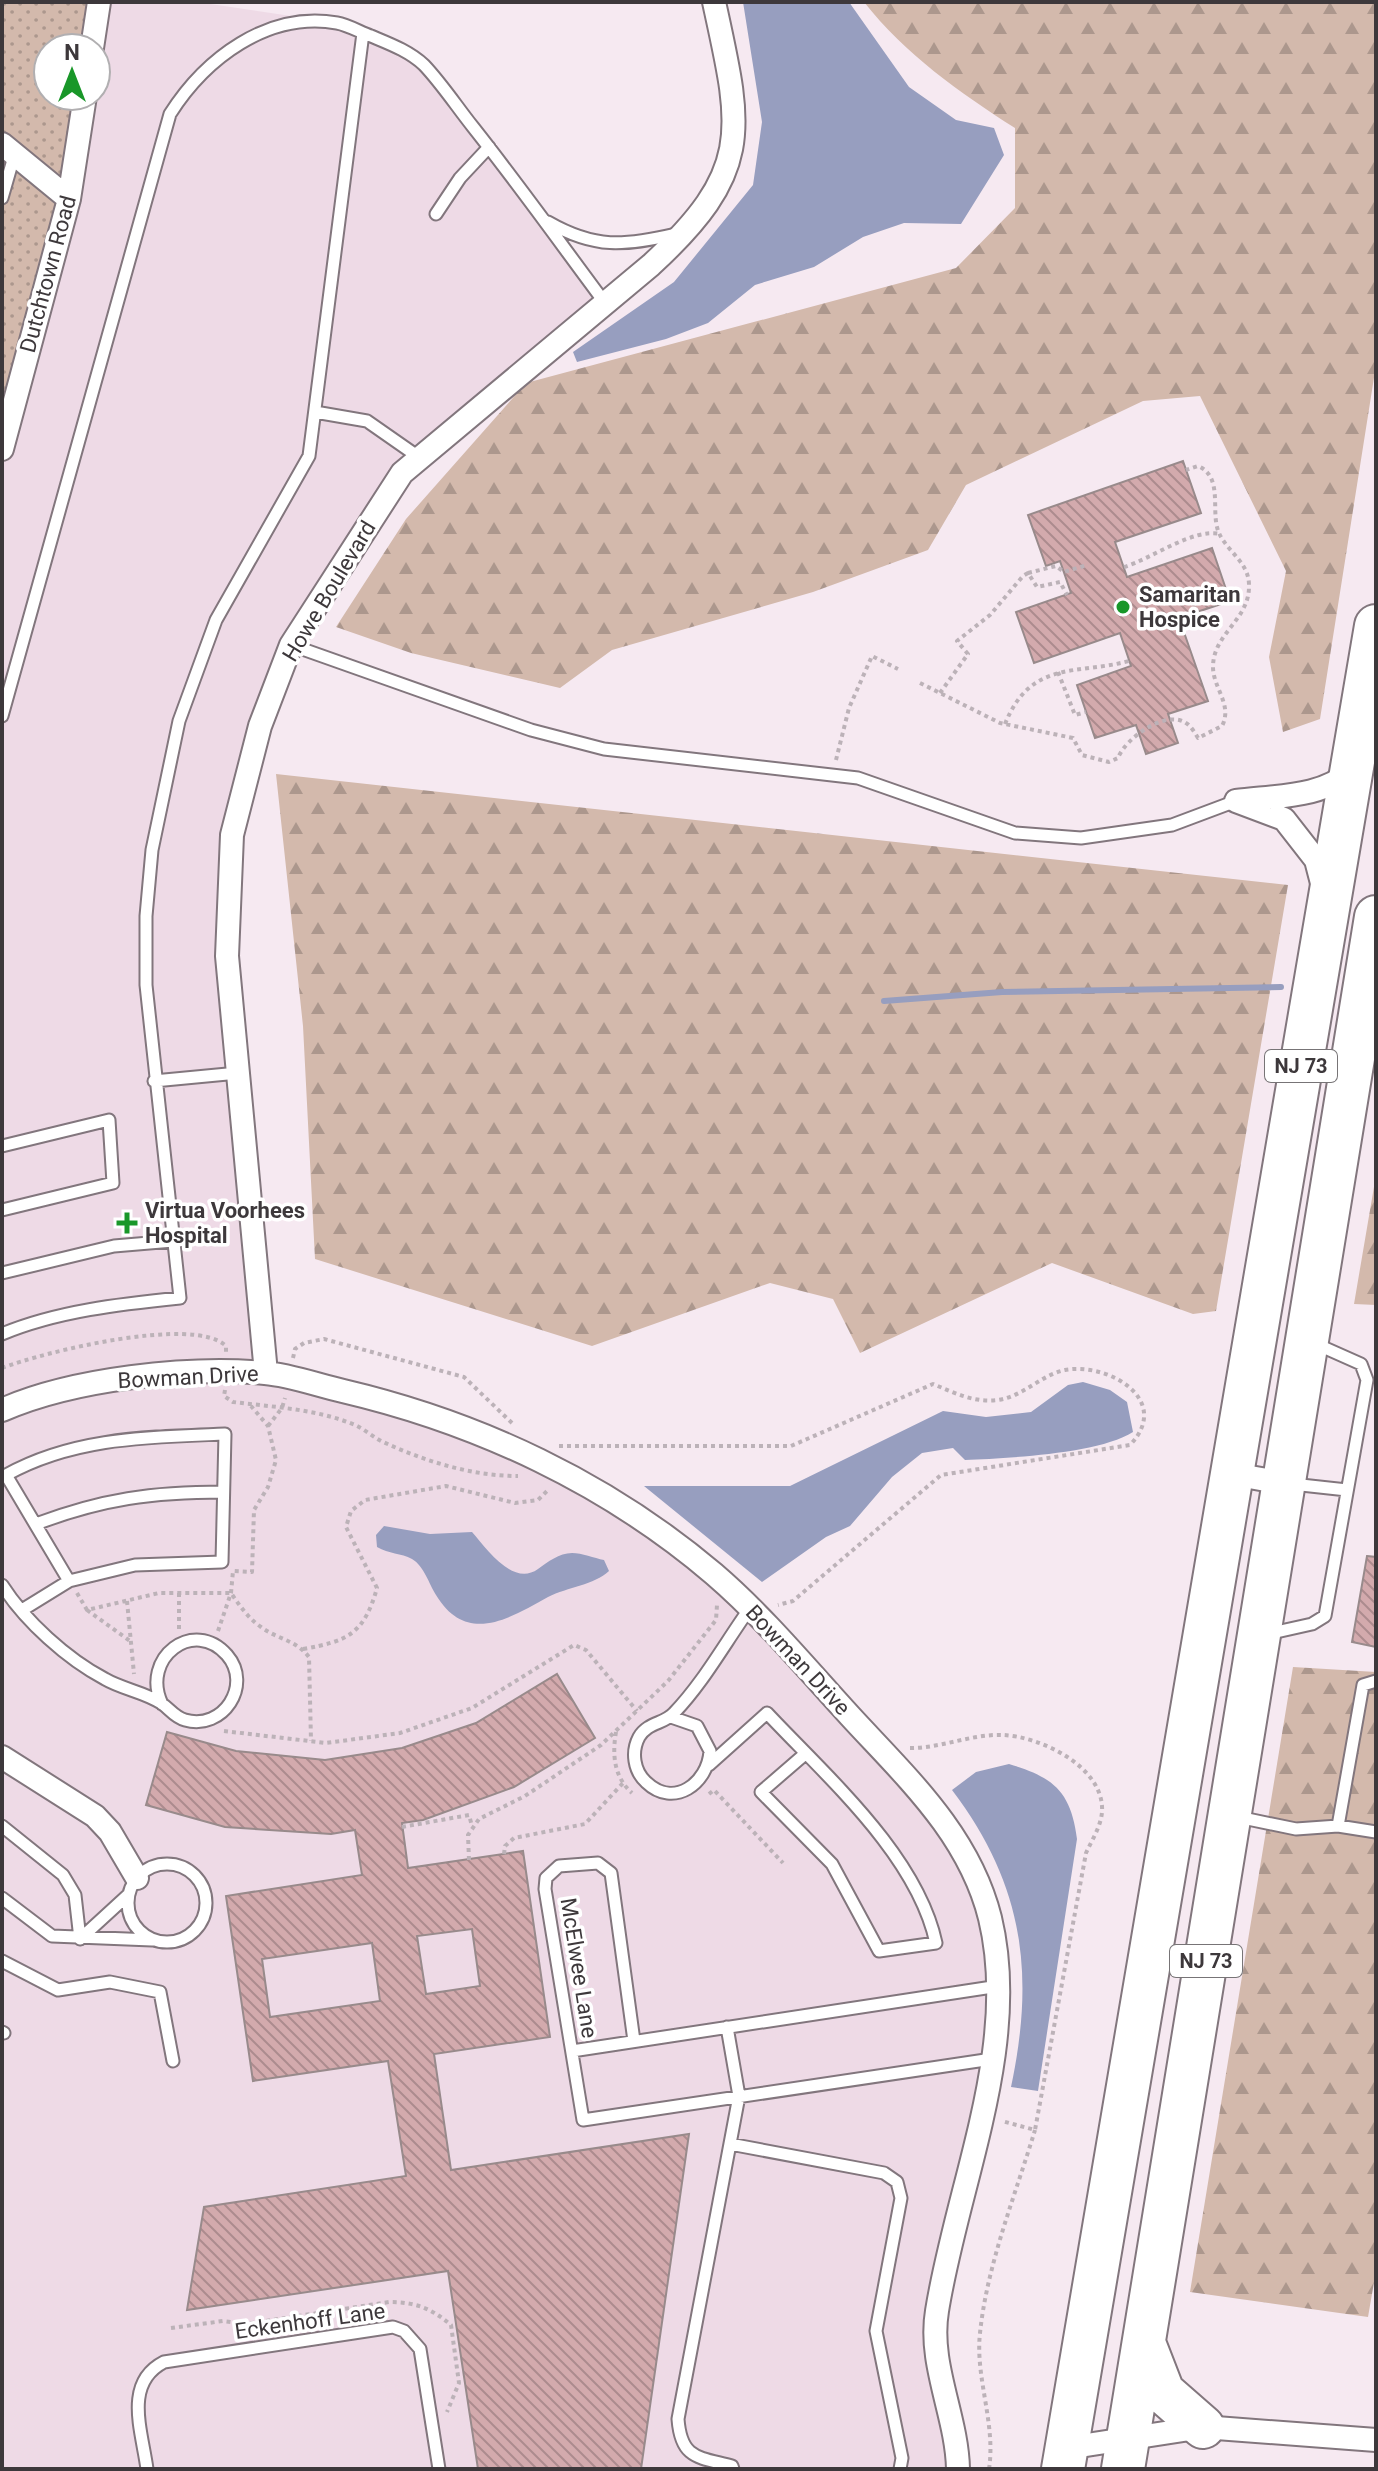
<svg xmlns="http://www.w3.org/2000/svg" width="1378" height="2471" font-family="Roboto,sans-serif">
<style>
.built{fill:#eedae6}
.grass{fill:url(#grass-dots)}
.forest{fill:url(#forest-firs)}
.water{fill:#979ebf}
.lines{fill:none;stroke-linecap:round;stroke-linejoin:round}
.stream{stroke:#979ebf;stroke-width:6}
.building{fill:url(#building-back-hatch);stroke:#988a8b;stroke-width:2;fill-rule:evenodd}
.lane-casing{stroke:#82767d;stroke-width:15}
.street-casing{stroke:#82767d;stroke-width:26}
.highway-casing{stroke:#82767d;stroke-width:46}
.path{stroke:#bcb2b8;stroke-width:4;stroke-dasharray:4 4;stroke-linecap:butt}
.lane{stroke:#fff;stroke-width:11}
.street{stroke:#fff;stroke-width:22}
.highway{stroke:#fff;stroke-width:42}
.poi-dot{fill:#199729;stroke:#fff;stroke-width:3}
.labels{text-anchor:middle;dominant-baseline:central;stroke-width:7;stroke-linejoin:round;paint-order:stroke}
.shield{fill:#fff;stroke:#777476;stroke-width:2}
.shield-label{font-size:20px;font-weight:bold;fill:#3d383b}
.street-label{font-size:22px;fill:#3d383b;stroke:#fff}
.poi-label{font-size:22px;font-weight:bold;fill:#3d383b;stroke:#fff;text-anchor:start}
</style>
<defs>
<pattern id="grass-dots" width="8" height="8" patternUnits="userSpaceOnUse" patternTransform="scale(2)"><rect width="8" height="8" fill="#d3b9ac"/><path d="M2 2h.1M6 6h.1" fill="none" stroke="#ac978d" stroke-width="1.8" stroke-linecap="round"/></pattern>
<pattern id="forest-firs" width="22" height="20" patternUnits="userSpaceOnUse" patternTransform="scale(2)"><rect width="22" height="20" fill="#d3b9ac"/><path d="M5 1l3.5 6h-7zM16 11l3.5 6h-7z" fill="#ac978d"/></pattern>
<pattern id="building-back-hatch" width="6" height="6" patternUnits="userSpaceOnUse" patternTransform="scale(2)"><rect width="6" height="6" fill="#d3aaad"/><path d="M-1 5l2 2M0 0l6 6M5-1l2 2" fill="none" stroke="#ac8b8e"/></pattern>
</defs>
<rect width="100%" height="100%" fill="#f6e9f1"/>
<path class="built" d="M99,2h98l141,21 73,32 194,248 -203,170 -111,172 -59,190 -5,121 39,416 257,79 190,123 258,290 28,122 -63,328 22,155h-956v-2020l83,-353h11z"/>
<path class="grass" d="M2,2h97l-7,46h-44v48h37l-83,353z"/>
<path class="forest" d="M864,2h512v363l-56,354 -37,13 -14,-75 17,-86 -86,-175 -57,5 -177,84 -38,65 -115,42 -201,58 -52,38 -149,-35 -75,-26 70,-108 120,-136 430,-115 59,-60v-80c-55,-35 -110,-74 -151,-126z
M276,774l1012,111 -72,426 -23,3 -141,-51 -192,90 -27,-54 -63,-16 -178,63 -277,-87 -12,-233z
M1376,1175v130l-22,-1z
M1293,1667l83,5v599l-8,46 -178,-25z"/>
<path class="water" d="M743,2h106l60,85 47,33 38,8 10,27 -43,69 -57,-1 -41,14 -49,30 -59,18 -47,38 -42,16 -89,23 -4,-10 101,-70 79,-97 9,-63z
M1083,1382l27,8 17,12 6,30c-35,22 -124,26 -168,28l-12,-12 -31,5 -30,24 -42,49 -24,11 -64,45 -118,-96h146l153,-75 43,6 45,-5 37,-27z
M384,1526l46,8 42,-2c15,17 41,55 66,37 10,-7 21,-16 34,-16 10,0 22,5 32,7l5,11c-15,14 -41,16 -61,26 -38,21 -81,49 -112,-2 -7,-11 -12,-29 -24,-36 -11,-6 -23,-5 -35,-12l-1,-12z
M1009,1764c44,13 62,27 68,75l-39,252 -27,-4c24,-113 13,-202 -59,-297l24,-18z"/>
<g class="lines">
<path class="stream" d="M884,1001l118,-9 279,-5"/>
</g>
<path class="building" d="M1183,461l18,52 -86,29 12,35 85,-29 18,53 -51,17 29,83 -40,13 10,29 -32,11 -10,-29 -41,13 -18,-53 54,-19 -11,-33 -86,30 -18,-51 55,-19 -11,-32 -14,5 -18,-51z
M1367,1556l9,1v90l-24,-5z
M557,1674l38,64 -81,49 -91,33 -21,3 6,45 115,-17 27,186 -116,17 17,116 238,-36 -48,335h-163l-30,-198 -261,39 17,-103 202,-31 -18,-115 -135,20 -27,-185 136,-21 -7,-45 -24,4 -106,-7 -79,-22 21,-73 69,19 89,9 77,-12 74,-25zM472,1929l8,57 -54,8 -9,-58zM372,1943l8,58 -110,16 -8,-58z"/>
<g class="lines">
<g class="lane-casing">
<path id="lane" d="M2,198l13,-45
M436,214l24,-36 29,-31
M548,222c47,27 76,24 128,12
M315,412l52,9 53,37
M291,645l240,85 73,19 254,29 157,55 66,5 91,-13 64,-24
M2,716l168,-602c35,-55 97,-103 167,-91 11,2 23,9 34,13 19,8 38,15 53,29 18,19 33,42 49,62 46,58 88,117 132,176
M154,1081l84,-8
M2,1146l107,-26 4,63 -111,27
M2,1273l112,-27 59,-5
M2,1334c55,-23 119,-30 178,-36l-34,-313v-69l6,-66 27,-129 37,-101 93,-164 54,-423
M1292,1484l55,6
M36,1524c66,-25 117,-32 187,-32
M2,1585c23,36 65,74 103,94 17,10 39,13 56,24 9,6 13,14 24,17 38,11 68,-35 42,-65 -33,-38 -87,3 -65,49
M22,1610l47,-29 66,-16 87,-3 3,-128c-75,3 -151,3 -219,41l63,106
M1267,1634l45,-10 13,-8 42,-236 -6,-16 -45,-20
M671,1717l26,9 13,25c-2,32 -36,58 -64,31 -12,-11 -15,-30 -7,-45 9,-15 25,-13 35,-24 29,-30 51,-70 76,-105
M709,1765l58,-52c60,64 150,142 169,230l-57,8 -47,-87 -71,-72 44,-38
M1238,1817l58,12 42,-3 38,6
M2,1826l61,49 12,20 5,44
M1338,1826l25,-141 13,-4
M128 1903a39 39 0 1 1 78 0a39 39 0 1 1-78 0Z
M2,1898l50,38 100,4
M80,1939l48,-44
M2,1961l56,29 52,-8 50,10 13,69
M727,2027l12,69 -61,323c3,40 20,38 54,47l1,3
M2,2032l2,1
M634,2041l-23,-168 -13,-10 -39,3 -13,12 -1,11 38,231 409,-61
M572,2051l427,-65
M730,2144l154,29 13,9 4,16 -25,133 26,127 -2,11
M147,2469c-5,-38 -24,-86 17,-107l229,-35 11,4 16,18 19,120"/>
</g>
<g class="street-casing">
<path id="street" d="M92,48l7,-46
M2,144l67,55
M2,449l67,-250 16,-103
M1323,887l-7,-27 -32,-41 -48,-18c37,-5 90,-3 116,-32
M266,1373l-39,-417 5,-121 28,-109 31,-81 111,-172 249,-208c103,-95 91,-135 63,-263
M2,1410c70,-31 186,-44 263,-37 25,2 52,12 78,18 136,32 264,92 371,183 50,43 92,94 136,142 56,61 119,118 140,202 31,128 -33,267 -53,393 -9,53 20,105 21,158
M1233,1474l50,9
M2,1757l93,59 15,16 27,46
M1067,2448l136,-21 173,13"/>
</g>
<g class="highway-casing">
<path id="highway" d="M1144,2343l19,49 40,35
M1063,2469l313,-1843
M1123,2469l253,-1552"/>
</g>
<path class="path" d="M1124,567c29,-9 69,-39 96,-33
M1028,573l28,-7 8,6 23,-7
M1058,672l17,43 11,-3
M920,683l80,40 73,15 9,17 27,7 9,-4c7,-19 47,-49 68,-35 5,3 9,10 12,15l24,-12c11,-21 -9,-38 -9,-59 0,-34 37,-47 36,-82 0,-25 -27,-36 -32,-58 -5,-20 5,-51 -19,-61l-12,4
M940,693l28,-39 -11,-13 33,-26 33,-39 5,-3 9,14 23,-5 7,13
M1005,724c26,-65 73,-49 124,-63
M836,760l13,-52 23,-52 26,13
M293,1358l2,-9 9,-6 20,-4 140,38 48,46
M2,1368c42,-16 191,-53 224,-22v7
M225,1390l-1,6 9,6c40,5 84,7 122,23 9,4 17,11 26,16 43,20 90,35 137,35
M268,1426l14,-18 3,-10
M559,1446h232l142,-62c22,9 41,19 65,16 26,-4 43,-25 67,-30 43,-8 108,30 65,75l-189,30 -148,126 -15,4
M77,1593l10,17 72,-17h72c9,13 17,25 30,34 16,12 35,13 48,30l2,84
M127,1601l7,73
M87,1610l43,31
M179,1629v-37
M218,1631l13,-38 2,-22 19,1 2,-62 14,-23 8,-27 -8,-34 -17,-20
M303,1649c45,-8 61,-15 74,-61l-31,-61 5,-16 14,-11 81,-14 69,17 23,-3 11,-11
M224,1731l102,12 74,-10 72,-25 102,-63 12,5 51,61
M616,1732c-4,23 -2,45 16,61
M910,1748c32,0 61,-14 92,-13 38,1 103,32 100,77 -1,14 -10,28 -16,41l-51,277 -33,-9
M709,1794l5,-4 69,73
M402,1827l67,-12 3,11
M504,1854l1,-8 9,-8 71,-14 38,-41
M469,1860l-1,-25 11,-16 46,-23 76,-51 67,-64 48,-61 1,-15
M171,2328l52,-7 23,3 143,-22c26,0 42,6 62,23l8,58 -12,29
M989,2469c7,-46 -14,-91 -9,-136 7,-68 35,-137 55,-203"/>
<use href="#lane" class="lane"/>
<use href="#street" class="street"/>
<use href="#highway" class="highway"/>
</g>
<g class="poi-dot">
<circle cx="1123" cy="607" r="8"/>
<path d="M123 1211h8v8h8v8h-8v8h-8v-8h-8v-8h8z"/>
</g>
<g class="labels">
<g class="shield">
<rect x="1265" y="1050" width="72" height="32" rx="6"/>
<rect x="1170" y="1945" width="72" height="32" rx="6"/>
</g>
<g class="shield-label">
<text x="1301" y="1066">NJ 73</text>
<text x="1206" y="1961">NJ 73</text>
</g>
<g class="street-label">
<text transform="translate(48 274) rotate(-75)">Dutchtown Road</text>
<text transform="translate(329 591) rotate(-59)">Howe Boulevard</text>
<text transform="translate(188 1377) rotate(-3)">Bowman Drive</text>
<text transform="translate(798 1660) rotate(47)">Bowman Drive</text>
<text transform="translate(579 1968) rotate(81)">McElwee Lane</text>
<text transform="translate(310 2321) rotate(-8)">Eckenhoff Lane</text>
</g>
<g class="poi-label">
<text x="1139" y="594">Samaritan<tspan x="1139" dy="25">Hospice</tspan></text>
<text x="145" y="1210">Virtua Voorhees<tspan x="145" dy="25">Hospital</tspan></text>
</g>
</g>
<rect width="1378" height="2471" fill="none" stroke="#3d383b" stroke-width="8"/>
<g transform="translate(72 72)"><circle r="38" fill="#ffffff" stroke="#b1afb1" stroke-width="2"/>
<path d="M0-6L14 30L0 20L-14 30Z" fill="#199729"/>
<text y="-12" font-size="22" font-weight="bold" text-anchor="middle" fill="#3d383b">N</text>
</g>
</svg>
